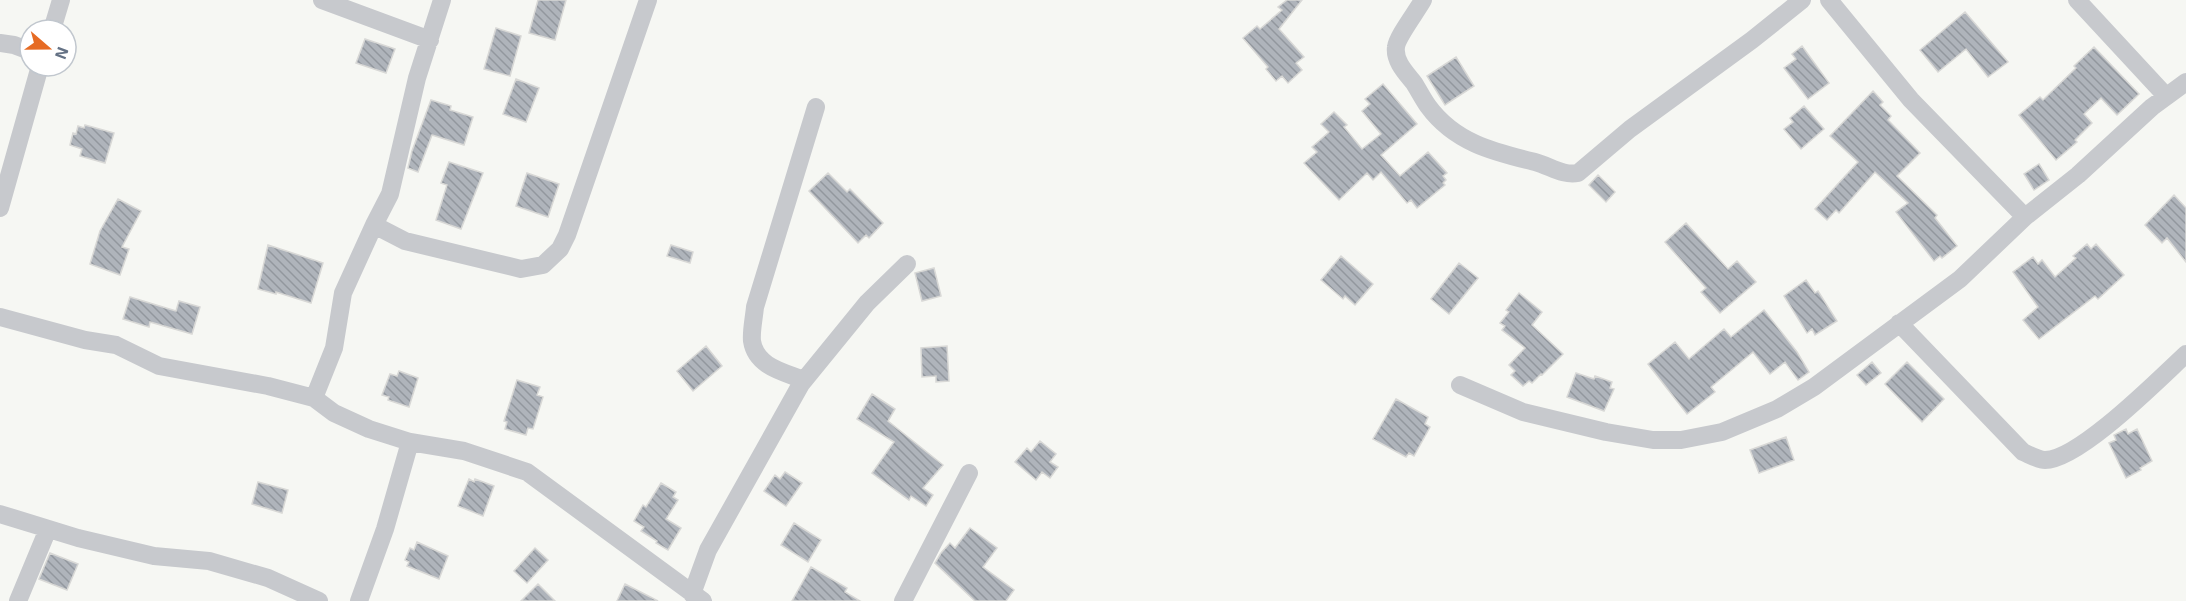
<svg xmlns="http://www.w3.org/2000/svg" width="2186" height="601" font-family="'Exo 2',sans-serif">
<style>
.building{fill:url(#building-back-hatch);stroke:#d8d8d6;stroke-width:1.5}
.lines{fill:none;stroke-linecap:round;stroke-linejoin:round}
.minor{stroke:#c7c9cd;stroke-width:18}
</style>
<defs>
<pattern id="building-back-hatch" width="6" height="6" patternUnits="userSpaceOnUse" patternTransform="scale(1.5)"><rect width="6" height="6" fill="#afb4bb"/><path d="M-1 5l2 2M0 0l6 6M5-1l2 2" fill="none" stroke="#92979e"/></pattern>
</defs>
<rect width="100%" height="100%" fill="#f6f7f3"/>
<path class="building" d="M538,0h28l-11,40 -26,-7z
M1287,0h15l-23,29 25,28 -8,6 6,7 -14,13 -6,-7 -6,5 -10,-12 2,-2 -25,-29 14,-12 3,3 22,-19 -4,-3z
M1965,12l43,50 -20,15 -22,-28 -28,23 -18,-22z
M496,28l25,8 -11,40 -26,-7z
M365,39l30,10 -9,24 -30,-10z
M1802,46l27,37 -21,16 -24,-31 12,-9 -4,-5z
M2094,47l45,47 -22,21 -16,-17 -17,16 8,9 -17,17 2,2 -21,18 -37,-45 21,-18 3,3 33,-32 -2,-2z
M1456,57l18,29 -29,19 -18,-29z
M516,79l23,9 -13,34 -23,-8z
M1383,84l34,40 -36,31 19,21 28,-24 19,21 -4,3 3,4 -3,3 2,2 -28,23 -6,-8 -4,3 -26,-31 -8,8 -6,-7 -28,27 -35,-37 13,-11 -5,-5 17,-15 -8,-8 13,-12 13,13 -3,2 18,22 19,-15 -19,-23 8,-7 -5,-5z
M1873,91l10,11 -3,3 11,11 -3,4 32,33 -23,23 40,39 -2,3 22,28 -15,12 -2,-2 -6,5 -38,-49 12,-9 -33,-31 -36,41 -3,-3 -9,10 -12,-11 43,-47 -28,-26z
M431,100l20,6 -1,4 23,7 -9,28 -32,-10 -14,37 -10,-4 4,-17z
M1804,106l20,23 -23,20 -17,-20 9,-7 -3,-4z
M85,125l29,8 -9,30 -25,-7 2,-7 -12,-4 3,-12 3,1 2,-8 6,2z
M449,162l34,11 -22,56 -25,-9 11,-35 -6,-2z
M2039,164l10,16 -15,10 -10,-16z
M527,173l32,11 -11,33 -32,-11z
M828,173l19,19 3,-3 33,34 -14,15 -3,-3 -8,8 -49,-52z
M1598,175l17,17 -9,10 -17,-17z
M2174,195l12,13v54l-19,-24 -5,5 -17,-18z
M118,199l23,12 -19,36 7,2 -9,26 -30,-11 10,-33z
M1686,223l42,46 9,-8 19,21 -36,31 -19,-21 5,-4 -41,-46z
M2087,244l4,5 5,-5 28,31 -26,24 -3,-3 -56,43 -16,-19 15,-13 -25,-35 20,-15 5,7 4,-4 13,17 21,-19 -3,-2z
M268,245l55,18 -12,40 -35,-11v2l-18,-5z
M671,245l22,7 -3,11 -23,-7z
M1341,256l32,28 -18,21 -10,-9 -2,3 -22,-19z
M1459,263l19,15 -29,36 -18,-15z
M934,268l7,28 -19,5 -7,-28z
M1806,280l9,13 3,-2 19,30 -22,14 -3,-6 -5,4 -23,-37z
M1519,293l23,19 -10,13 31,29 -21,21 -1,-1 -9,9 -3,-2 -6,5 -12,-11 4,-4 -6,-6 16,-17 -23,-18 3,-4 -5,-3 9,-11 -3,-2z
M130,297l46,14 3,-10 21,6 -8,27 -42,-12 -1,5 -26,-8z
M1764,310l33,42 12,20 -11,8 -13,-18 -15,12 -17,-22 -42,35 4,5 -28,22 -39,-50 27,-22 14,17 35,-30 7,8z
M706,346l16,20 -29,25 -16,-20z
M947,346l2,35 -13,1v-6l-14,1 -1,-29z
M1872,362l9,11 -15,12 -9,-10z
M1907,362l37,37 -22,23 -37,-38z
M399,371l19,7 -9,29 -21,-7 1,-3 -7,-2 8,-21 7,2z
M1576,373l18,6 1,-3 17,6 -2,6 4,1 -10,22 -37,-14z
M517,380l23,7 -3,8 6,2 -10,32 -5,-1 -2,7 -21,-6 2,-7 -3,-1z
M872,394l23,15 -7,12 55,44 -20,23 10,7 -7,11 -15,-10 -2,4 -37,-27 22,-31 -37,-23z
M1396,399l32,18 -3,7 5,3 -16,29 -5,-3 -3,4 -33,-18z
M2126,429l2,5 9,-5 15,32 -12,7 1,2 -15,8 -17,-35 7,-3 -2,-5z
M1786,437l8,23 -35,13 -9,-23z
M1040,441l16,13 -6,8 8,5 -8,11 -8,-6 -6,8 -21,-18 12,-14 4,4z
M785,472l17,11 -16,23 -22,-15 11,-16 5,4z
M469,479l5,3 1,-3 19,7 -11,30 -25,-10z
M258,482l30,8 -6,23 -30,-9z
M661,483l15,9 -3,5 5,3 -12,19 15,9 -13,22 -12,-7 1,-2 -16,-10 3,-4 -10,-6 9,-16 3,2z
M794,523l27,17 -13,22 -27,-17z
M970,528l27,20 -14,19 31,23 -8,11h-31l-40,-38 6,-10 9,-10 5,5z
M417,542l31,14 -9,23 -32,-13 2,-4 -4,-2 5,-12 4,2z
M535,548l13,12 -21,23 -13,-12z
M50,553l28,11 -11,26 -28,-11z
M811,567l36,21 -2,4 15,9h-68z
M538,584l17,17h-34z
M625,584l33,17h-41z"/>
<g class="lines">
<path class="minor" d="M322,0l108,40
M1423,0c-6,11 -26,37 -27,47 -2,14 10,26 18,36 5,8 9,16 14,23 27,37 66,46 107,56 15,4 28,14 43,11l52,-44 122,-89 50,-40
M1829,0l82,100 114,117
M2077,0l89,96
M52,30l9,-30
M0,43l14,2 16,6
M0,208l40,-142
M374,225l31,16 116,28 22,-4 17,-16 7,-14 81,-235
M0,317l85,23 31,5 43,21 109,20 46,12 20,15 35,16 41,13 54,9 63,21 176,129
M1899,323l124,129c7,3 16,8 22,8 34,0 114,-81 141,-106
M804,380c-20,-8 -48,-13 -52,-39 -1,-10 2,-23 3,-34l61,-200
M1460,385l63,27 83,20 47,8h28l41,-8 55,-23 37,-22 146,-108 65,-62 53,-42 74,-68 34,-25
M314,398l20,-50 9,-55 31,-68 16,-31 27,-116 25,-78
M0,514l78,24 76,18 55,5 59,17 51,23
M692,594l16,-44 93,-166 66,-81 40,-39
M18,601l30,-72
M359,601l26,-72 25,-87
M903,601l66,-128"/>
</g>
<g transform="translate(48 48) rotate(110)"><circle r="28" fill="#ffffff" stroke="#c1c7ce" stroke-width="1.5"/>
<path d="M0-4.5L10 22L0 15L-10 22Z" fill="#e66b24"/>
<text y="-9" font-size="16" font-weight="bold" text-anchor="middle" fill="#657285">N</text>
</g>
</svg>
